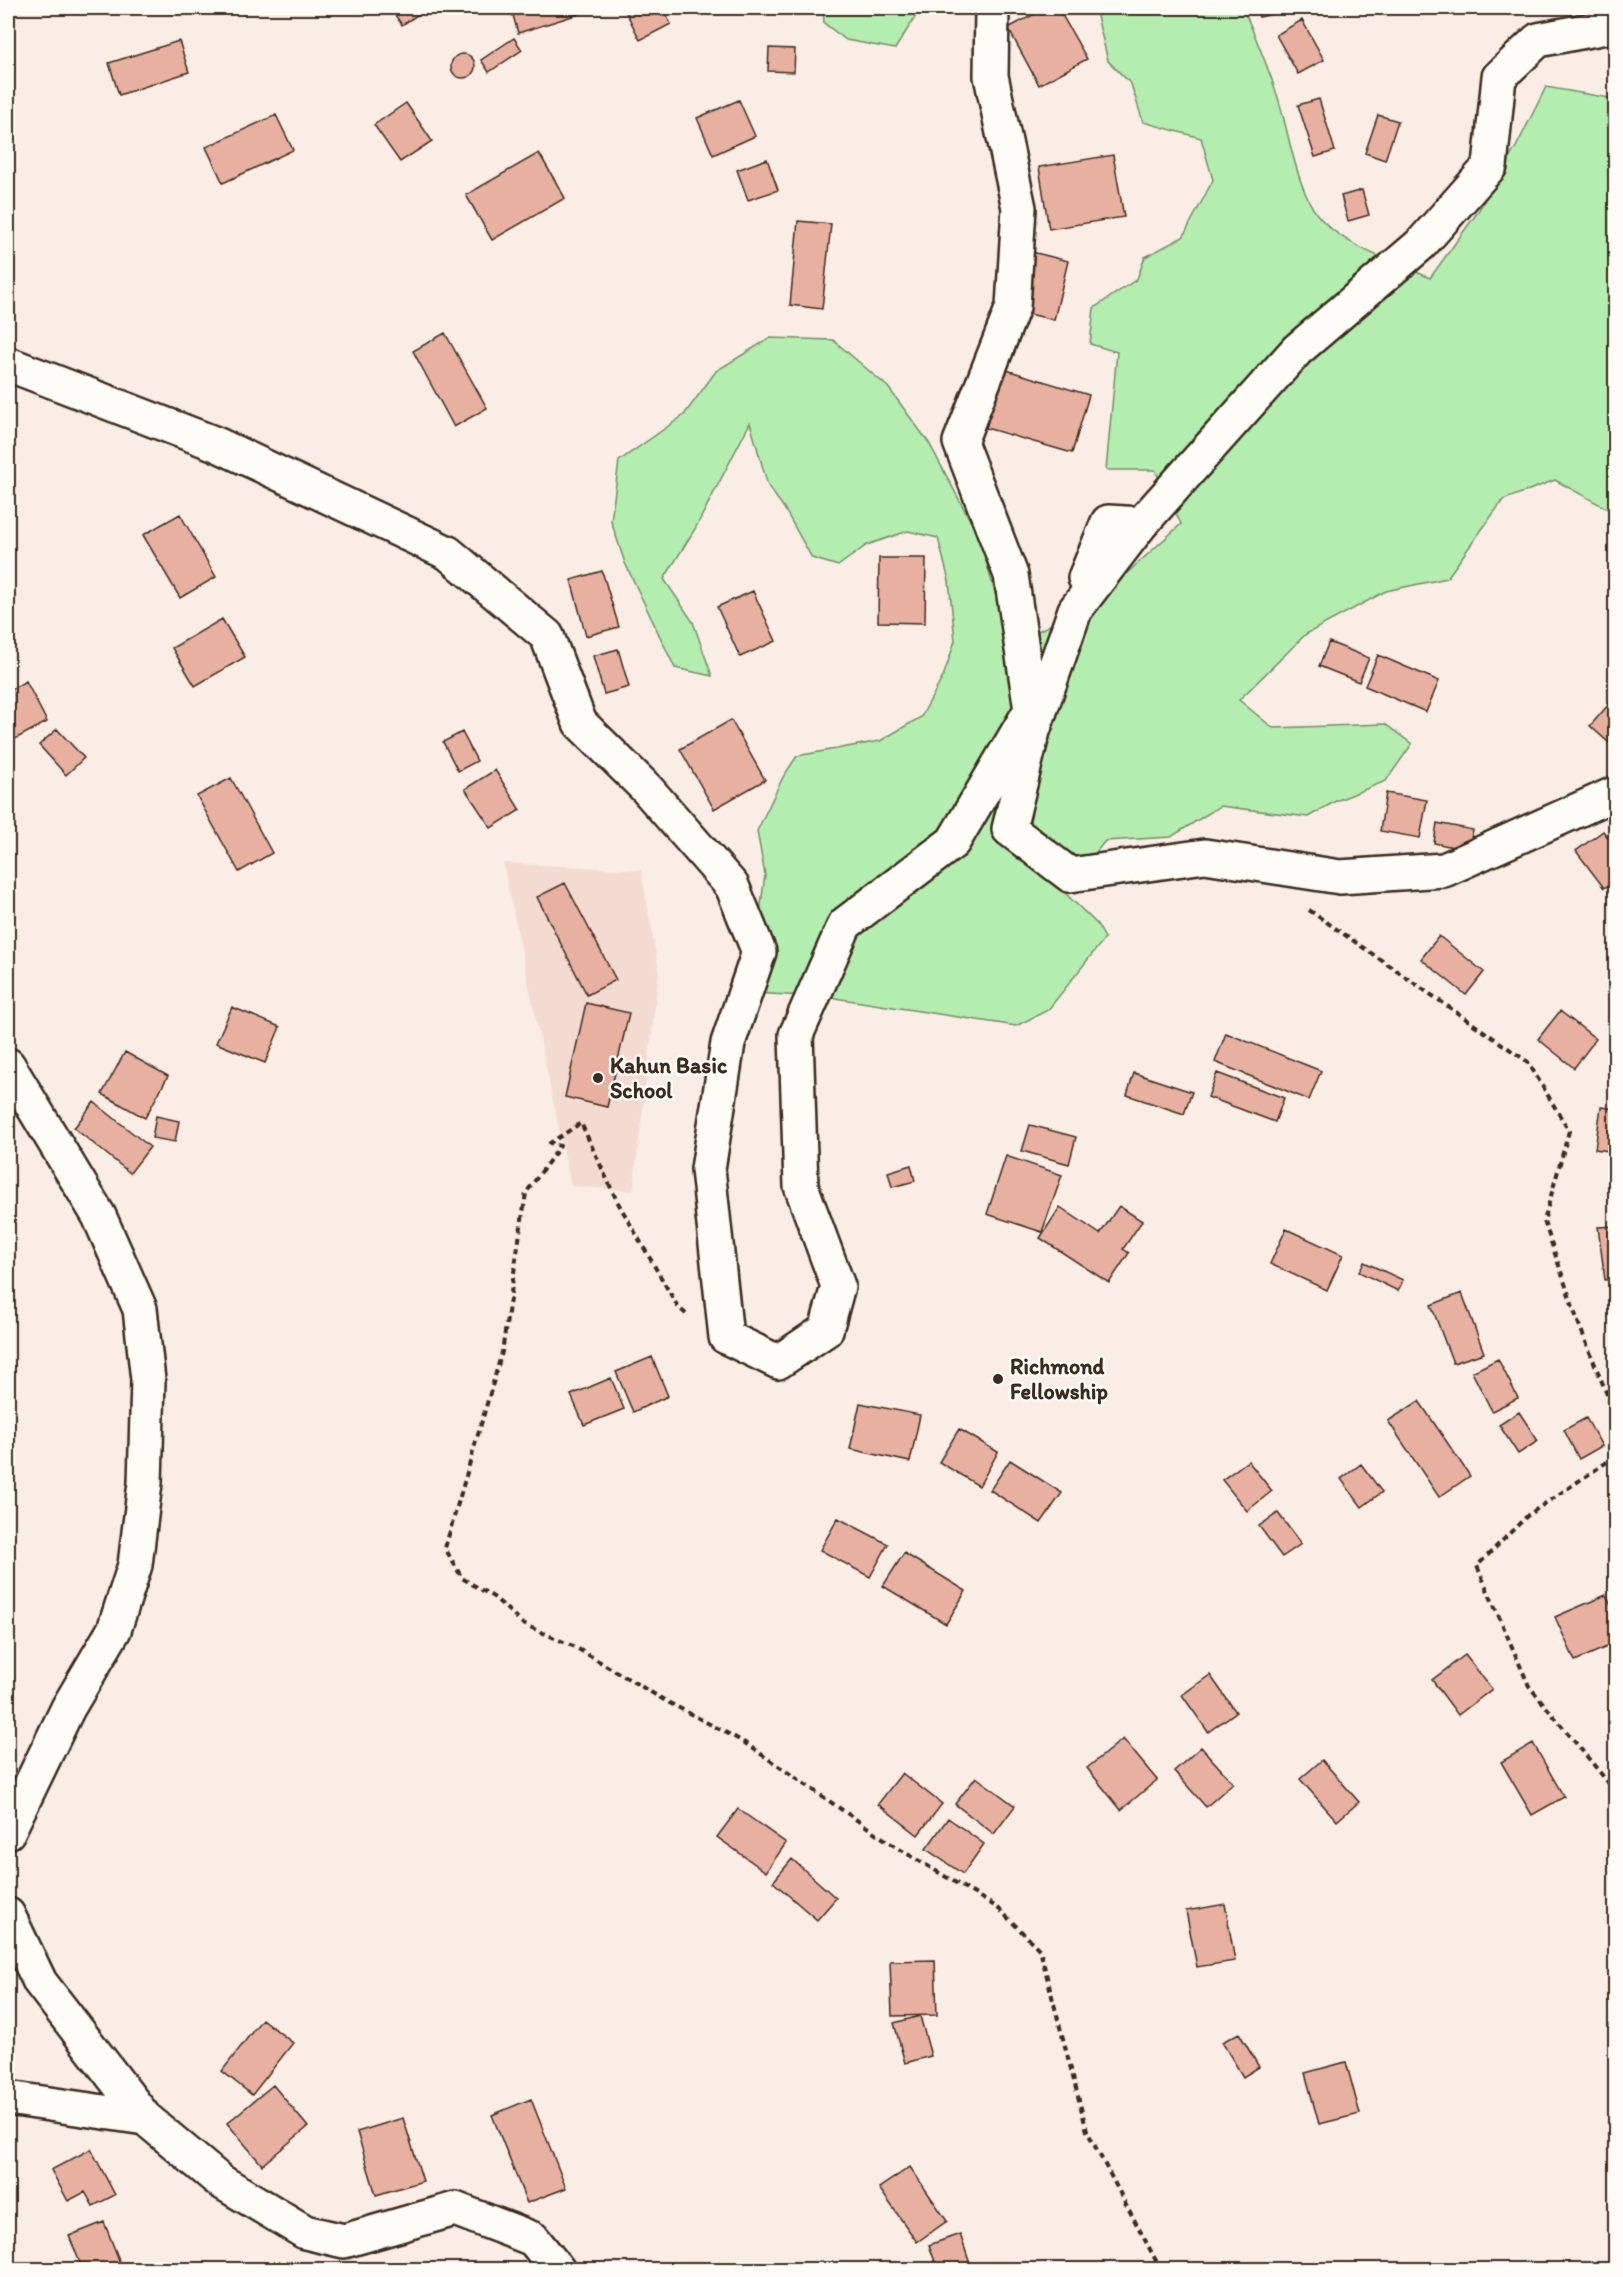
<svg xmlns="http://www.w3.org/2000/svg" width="1623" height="2277" font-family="Itim,sans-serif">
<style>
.built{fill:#f4dbd1}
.green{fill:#b3edb0;stroke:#778c67;stroke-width:1.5}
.building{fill:#e8b0a0;stroke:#3b2a1e;stroke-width:1.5}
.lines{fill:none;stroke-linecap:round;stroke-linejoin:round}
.street-casing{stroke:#3b2a1e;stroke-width:38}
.path{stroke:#3b2a1e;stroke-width:4;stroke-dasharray:6 4.5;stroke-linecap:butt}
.street{stroke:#fdfcf7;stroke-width:33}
.poi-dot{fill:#3b2a1e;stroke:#fdfcf7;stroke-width:2}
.labels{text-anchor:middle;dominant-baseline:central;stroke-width:5;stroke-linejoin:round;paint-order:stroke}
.poi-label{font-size:22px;font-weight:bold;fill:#3b2a1e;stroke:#fdfcf7;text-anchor:start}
</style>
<rect width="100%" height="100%" fill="#f9ede6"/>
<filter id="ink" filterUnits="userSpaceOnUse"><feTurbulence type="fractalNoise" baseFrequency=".0167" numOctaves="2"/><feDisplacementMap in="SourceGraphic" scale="12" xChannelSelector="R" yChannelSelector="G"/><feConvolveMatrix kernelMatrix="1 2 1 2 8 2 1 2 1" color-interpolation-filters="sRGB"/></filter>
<g filter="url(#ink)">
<path class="built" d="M503,863l138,7 18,101 -26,220 -62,-5z"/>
<path class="green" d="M823,8h98l-26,41 -49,-9 -22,-17z
M1095,8h148c13,30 26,61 36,93 10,33 19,95 43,119 27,29 73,42 108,58l47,-65 39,-66 30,-60 69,12v419l-7,-9 -53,-29 -52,20 -56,78 -61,13 -80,43 -67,66 34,28 112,-4 27,20 -26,37 -50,20 -28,16 -88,-11 -49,31 -66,4 -41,51 33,32 8,14 -57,72 -32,16 -181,-28 -97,-6 21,-73 6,-44 -8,-44 26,-54 14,-21 83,-15 41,-24 22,-40 12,-36 -6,-60 -11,-43 -30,-7 -41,14 -29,21 -26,-8 -28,-50 -16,-22 -18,-63 -55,106 -31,50 29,43 19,54 -37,-8 -50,-105 -14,-42 8,-60 65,-46 32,-44 54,-33 63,2 55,47 41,56 50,94 31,108 46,-23 59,-38 66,-60 -26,-54h-49l11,-118 -27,-8 4,-36 43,-29 8,-22 38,-20 30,-57 -12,-42 -58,-16 -12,-38 -23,-23z"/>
<path class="building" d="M390,8h38l-26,17z
M511,8h66l2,6 -61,19z
M624,8h38l9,16 -31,16z
M1046,8h12l29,51 -48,26 -31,-57z
M1256,8h44l-41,9z
M1302,20l22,40 -26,14 -22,-39z
M514,38l8,12 -33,22 -8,-12z
M179,41l10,31 -70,23 -10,-32z
M769,48l26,1 -1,23 -26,-1z
M451 66a12 12 0 1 1 24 0a12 12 0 1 1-24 0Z
M1319,99l16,52 -20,6 -17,-52z
M739,100l16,36 -42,19 -16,-37z
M406,103l26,38 -32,21 -26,-37z
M276,115l17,35 -70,33 -17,-36z
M1378,115l20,6 -13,39 -20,-7z
M539,153l26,45 -73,42 -26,-45z
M1113,155l11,62 -75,12 -10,-62z
M767,159l11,31 -30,10 -11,-30z
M1362,190l7,25 -21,6 -7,-25z
M798,221l33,3 -9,85 -32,-4z
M1032,252l36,9 -14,59 -37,-9z
M445,333l42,75 -33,19 -41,-76z
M1003,369l86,26 -17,58 -86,-25z
M180,514l36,63 -36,21 -37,-63z
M879,558h47l-1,65 -47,-1z
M602,571l17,56 -33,9 -15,-56z
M753,591l23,50 -36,16 -23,-50z
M222,619l23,38 -50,29 -23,-38z
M1329,642l40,16 -10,24 -40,-16z
M618,649l11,38 -25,7 -11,-38z
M1378,655l61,26 -13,31 -61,-26z
M26,681l21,41 -32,17 -7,-15v-33z
M1616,696v53l-26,-23z
M731,720l34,60 -51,29 -34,-60z
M57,729l27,29 -18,17 -27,-30z
M462,732l15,29 -19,10 -15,-29z
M495,770l25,40 -29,18 -26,-39z
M231,778l41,75 -33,19 -42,-76z
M1386,793l41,7 -7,38 -40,-7z
M1437,823l36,7 -5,20 -34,-7z
M1603,831l13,17v32l-12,8 -28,-37z
M565,883l51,97 -29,15 -50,-98z
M1439,936l45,36 -18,23 -45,-36z
M586,1003l43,10 -22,94 -42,-10z
M232,1007l48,20 -15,36 -49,-20z
M1560,1011l36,28 -22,29 -36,-29z
M1226,1033l95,38 -12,29 -94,-38z
M125,1052l43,24 -23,42 -43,-24z
M1134,1073l58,19 -8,22 -57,-19z
M1217,1073l67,25 -9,24 -67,-25z
M94,1102l56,45 -20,26 -56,-45z
M1601,1107l15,2v43l-21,-3z
M156,1116l23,5 -4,21 -23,-4z
M1030,1125l46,12 -7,27 -47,-13z
M1006,1156l56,19 -20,57 -55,-18z
M911,1165l4,16 -23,6 -4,-15z
M1119,1206l23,15 -19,28 6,4 -20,30 -69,-45 20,-31 40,27z
M1616,1226v53l-11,1 -7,-53z
M1286,1229l57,26 -16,35 -57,-26z
M1364,1262l39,18 -5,11 -39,-19z
M1462,1293l22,60 -31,10 -22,-58z
M652,1357l16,39 -35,16 -17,-40z
M1498,1359l20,39 -26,13 -20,-39z
M611,1378l13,31 -40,16 -13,-30z
M1419,1401l51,75 -31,21 -51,-76z
M860,1403l60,12 -10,47 -60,-13z
M1519,1412l19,29 -20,13 -19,-29z
M1586,1418l16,28 -23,13 -15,-29z
M959,1429l39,23 -19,34 -40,-24z
M1010,1460l52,33 -21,30 -51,-33z
M1248,1461l24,30 -25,20 -25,-31z
M1361,1464l21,28 -20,15 -21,-28z
M1278,1513l23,31 -19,13 -23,-31z
M838,1518l50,26 -18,33 -50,-27z
M904,1553l62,38 -20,33 -63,-38z
M1606,1595l10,21v27l-41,18 -20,-44z
M1465,1655l27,34 -34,26 -26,-35z
M1210,1675l26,37 -28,20 -26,-37z
M1123,1739l34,41 -36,30 -34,-42z
M1533,1743l31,54 -32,18 -31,-53z
M1201,1747l32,36 -27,24 -32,-36z
M1322,1760l37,42 -22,19 -37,-42z
M902,1773l40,31 -24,31 -40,-31z
M976,1777l39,29 -21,28 -39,-30z
M738,1809l48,34 -20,29 -49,-35z
M948,1818l36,26 -21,30 -37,-25z
M792,1859l44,39 -19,22 -44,-38z
M1225,1904l10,57 -38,6 -11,-56z
M935,1960l2,55 -45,1 -2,-55z
M920,2016l11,40 -26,7 -11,-40z
M262,2019l31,24 -41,52 -30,-24z
M1239,2033l20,34 -16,10 -21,-35z
M1346,2062l14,52 -41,10 -14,-51z
M273,2085l35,42 -46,38 -35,-42z
M531,2099l35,89 -39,15 -35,-88z
M403,2118l20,63 -47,14 -19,-63z
M91,2149l24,46 -22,11 -8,-14 -17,9 -17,-31z
M910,2167l37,54 -30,21 -38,-54z
M104,2222l19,48h-40l-14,-34z
M960,2234l12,36h-34l-9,-25z"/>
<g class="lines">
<g class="street-casing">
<path id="street" d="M8,364l208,80 232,109 99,83 33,87 66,65 86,98 27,66 -31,91 -20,126 18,168 52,25 48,-32 12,-44 -37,-100 -5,-151 49,-111 108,-82 78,-132 -20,-135 -51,-133 53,-135 6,-99 -28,-132 1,-68
M1141,524l-66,86 -42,121 -24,98 61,46 135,-19 135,21 104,-7 172,-77
M1085,578l23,-56 33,2 156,-174 124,-106 69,-78 9,-89 39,-37 78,-15
M8,1065l91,151 41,93 8,71 -3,103 -10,82 -21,65 -46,78 -60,124
M8,1915l32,67 105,136
M8,2098l137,20 75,63 85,51 39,9 111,-32 78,30 25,31"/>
</g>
<path class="path" d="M1309,910l219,152 41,69 -25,90 34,101 38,95
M686,1314l-8,-7 -61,-106 -36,-78 -31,20 10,3 -34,47 -24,159 -57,196 17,30 33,20 28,26 52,23 89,53 78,41 154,106 102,61 42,42 47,181 74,139
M1616,1456l-88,59 -51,51 52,120 87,106"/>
<use href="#street" class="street"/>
</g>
</g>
<g class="poi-dot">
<circle cx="598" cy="1078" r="6"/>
<circle cx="998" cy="1379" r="6"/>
</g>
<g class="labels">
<g class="poi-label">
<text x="610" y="1065">Kahun Basic<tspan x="610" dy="25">School</tspan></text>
<text x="1010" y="1366">Richmond<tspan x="1010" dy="25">Fellowship</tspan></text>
</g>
</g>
<rect width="1623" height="2277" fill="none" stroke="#fdfcf7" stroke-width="30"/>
<rect x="15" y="15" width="1593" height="2247" fill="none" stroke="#3b2a1e" stroke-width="2" filter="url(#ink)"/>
</svg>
